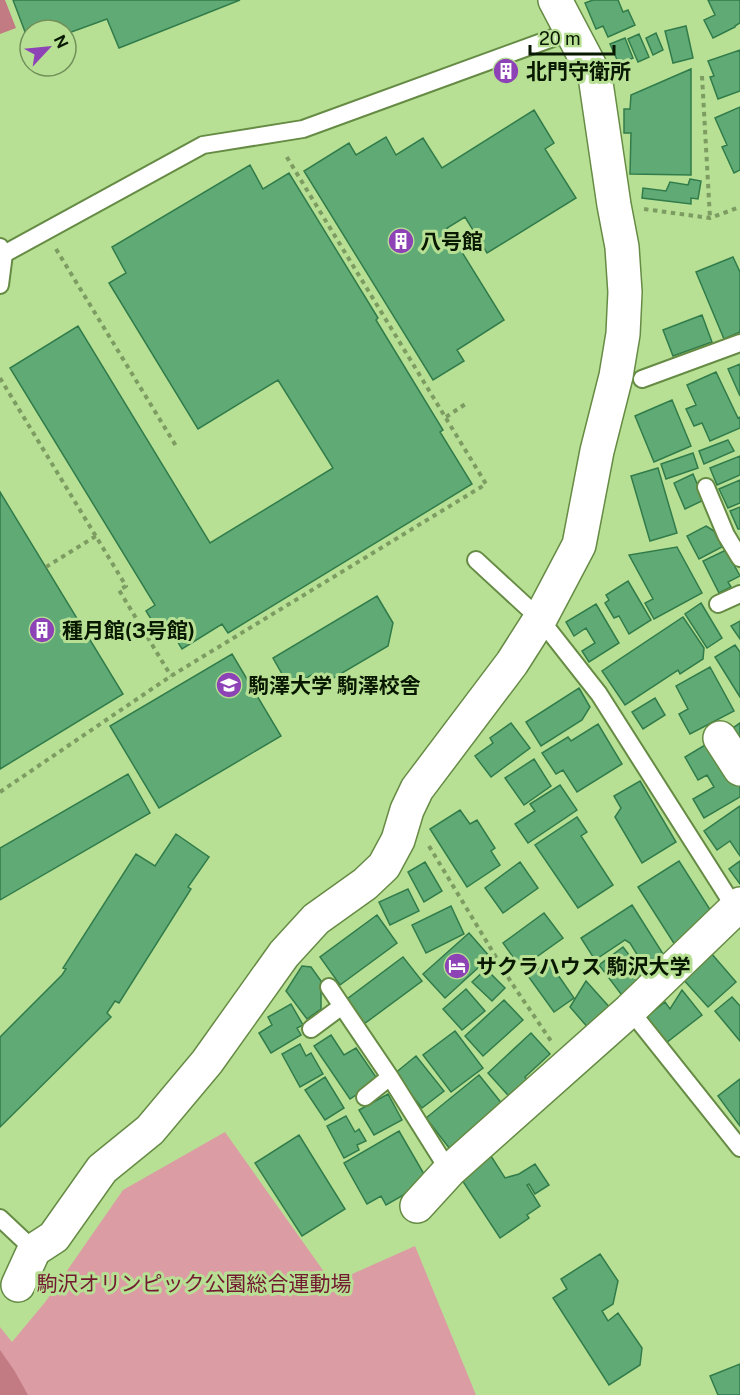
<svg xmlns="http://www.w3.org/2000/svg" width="740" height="1395" font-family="'Public Sans','Noto Sans JP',sans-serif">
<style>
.green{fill:#dc9ca3}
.forest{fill:#c27a83}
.building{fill:#60aa75;stroke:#317c4a;stroke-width:1.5}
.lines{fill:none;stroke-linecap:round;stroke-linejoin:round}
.lane-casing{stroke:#668b44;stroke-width:20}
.street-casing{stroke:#668b44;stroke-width:36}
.secondary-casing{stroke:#668b44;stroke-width:36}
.path{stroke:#7c9c62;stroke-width:4;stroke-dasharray:4.5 4.5;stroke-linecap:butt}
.lane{stroke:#fff;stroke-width:16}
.street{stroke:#fff;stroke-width:33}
.secondary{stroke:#fff;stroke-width:33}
.labels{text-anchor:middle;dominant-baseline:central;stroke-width:6;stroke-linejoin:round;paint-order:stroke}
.poi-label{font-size:21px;font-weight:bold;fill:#091800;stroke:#b7e095;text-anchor:start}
.park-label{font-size:21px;fill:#721a2f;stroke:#b7e095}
</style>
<rect width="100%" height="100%" fill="#b7e095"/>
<path class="green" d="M225,1132l107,151 83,-37 61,149h-476v-68l12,15 34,-41 77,-111z"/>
<path class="forest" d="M0,0h5l11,28 -16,6z
M0,1350l14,20 14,25h-28z"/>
<path class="building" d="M13,0h227l-121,48 -12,-29 -41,15v-4h-36v15z
M593,0h25l5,12 5,-2 7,15 -27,12 -5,-11 -7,3 -11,-26z
M708,0h32v23l-5,3v1l-22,11 -9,-18 11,-5z
M686,26l7,32 -20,5 -8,-32z
M656,33l7,17 -10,5 -7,-17z
M639,34l10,23 -11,5 -10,-23z
M625,38l8,20 -14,6 -9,-20z
M740,50v41l-22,8 -8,-22 4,-1 -6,-15z
M508,63l5,11 -9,4 -5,-11z
M691,69v106l-61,-1 1,-41h-7v-24h6l1,-14z
M740,107v63l-6,3 -12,-26 5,-2 -12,-27z
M534,110l20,33 -9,6 31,49 -89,55 -22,-36 -18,11 57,92 -47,30 7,11 -31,19 -129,-209 45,-28 7,12 30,-18 10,18 27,-17 19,30z
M250,165l13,24 26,-16 89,145 -2,2 67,110 -3,2 32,52 -244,149 -6,-9 -40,25 -12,-20 -9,6 -15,-24 9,-6 -145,-237 68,-42 132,217 123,-75 -55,-88 -80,49 -89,-146 17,-10 -14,-26z
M690,179l11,2 -3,18 -7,-1v6l-49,-6 1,-10 23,3 4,-9 18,3z
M733,257l7,15v60l-16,7 -28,-67z
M702,315l10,27 -39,14 -10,-26z
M740,364v32l-12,-27z
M716,372l22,46 2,-1v11l-30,13 -8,-18 -8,3 -8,-17 10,-4 -9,-20z
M672,400l19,46 -37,16 -19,-46z
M728,440l6,11 -30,13 -5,-13z
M693,453l5,15 -32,11 -5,-15z
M740,456v19l-23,10 -7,-17z
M658,468l19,65 -27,8 -19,-65z
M693,474l11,26 -19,9 -11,-26z
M740,480v23l-12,5 -9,-19z
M0,492l123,202 -123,75z
M740,507v22h-2l-8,-18z
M706,526l8,5 8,16 -23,12 -12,-23z
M677,547l25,46 -48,26 -9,-16 8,-4 -24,-44z
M726,550l14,26 -12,6 3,5 -12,6 -16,-32z
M628,581l23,39 -22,14 -10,-18 -5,2 -9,-15 4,-3 -3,-5z
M377,596l16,27 -5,23 -68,40 -7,-12 -23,14 -17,-30z
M701,603l21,35 -15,10 -22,-34z
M596,604l23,39 -30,19 -7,-11 13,-8 -9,-15 -12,8 -8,-14z
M683,617l21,31 -1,11 -23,15 -2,-4 -53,35 -23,-34z
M740,621v18l-9,-13z
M735,645l5,7v45l-25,-40z
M232,654l49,82 -122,72 -49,-82z
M710,667l24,44 -44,23 -11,-20 9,-5 -12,-23z
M579,688l11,19 -8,13 -41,26 -15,-24z
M655,698l10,17 -22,14 -11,-17z
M511,723l19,25 -39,29 -16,-21 18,-13 -3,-5z
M740,723v30l-13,-21z
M598,724l24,40 -45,28 -14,-22 -7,4 -14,-21 26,-16 3,4z
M715,739l25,43v15l-36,21 -11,-19 21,-12 -7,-12 -9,5 -13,-23z
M534,759l17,27 -27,19 -19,-27z
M128,774l22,39 -150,87v-52z
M640,781l36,61 -34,21 -27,-46 6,-9 -7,-12z
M560,785l17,25 -49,33 -13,-19 20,-13 -5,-7z
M740,806v50l-10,-15 -13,9 -13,-19z
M460,810l10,14 7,-4 18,28 -4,3 9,14 -33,22 -37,-58z
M577,817l10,15 -6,4 32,49 -35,23 -43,-63z
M176,834l33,23 -21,30 3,2 -72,114 -4,-2 -8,12 4,4 -111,110v-90l62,-62 4,-6 -3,-1 73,-114 19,12z
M679,861l37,58 -41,26 -37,-58z
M740,861v23l-11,-15z
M425,862l17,29 -18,11 -16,-30z
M520,862l18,26 -35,25 -18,-25z
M408,889l11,22 -29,14 -11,-23z
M632,905l33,52 -19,12 -16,-26 -5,-3 -30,20 -14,-22z
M451,906l13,28 -38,19 -14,-28z
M544,913l19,25 -42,30 -18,-25z
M377,915l20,28 -57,42 -20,-28z
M469,933l21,24 -45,41 -22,-24z
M623,947l25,33 -24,18 -25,-33z
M711,953l25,29 -28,25 -26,-29z
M403,957l19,24 -58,43 -17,-25z
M549,962l25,36 -20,14 -26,-36z
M302,966l9,1 10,14v28l-14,10 -21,-28z
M486,969l19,19 -13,13 -20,-19z
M586,981l26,29 -22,20 -20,-23z
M466,989l19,22 -23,19 -19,-21z
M682,990l20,25 -36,28 -20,-26 19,-15 5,7z
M732,997l8,9v35l-25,-30z
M504,1000l19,20 -40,36 -18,-20z
M291,1004l12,21 -6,3 4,7 -30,18 -12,-20 13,-8 -4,-8z
M455,1031l28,37 -32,24 -28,-37z
M531,1033l19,21 -25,23 8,9 -18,17 -27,-30z
M331,1035l13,20 12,-7 22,32 -28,19 -36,-53z
M300,1044l6,12 5,-3 12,21 -23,13 -18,-33z
M416,1056l28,35 -22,17 -28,-34z
M479,1075l28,35 -54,43 -27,-35z
M325,1077l19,31 -19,12 -20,-30z
M740,1079v47l-22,-30z
M388,1094l14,26 -28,15 -15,-25z
M346,1116l9,16 4,-3 7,12 -9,4 2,5 -15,8 -17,-32z
M399,1131l29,50 -42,24 -5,-9 -14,8 -23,-41z
M299,1135l46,74 -43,27 -47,-73z
M489,1153l16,25 14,-4 16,-10 14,21 -14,9 -6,-10 -2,1 13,21 -13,9 2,3 -29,20 -42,-64z
M600,1254l18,27 -5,23 -11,7 6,10 10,-8 24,35 -2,17 -31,20 -56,-87 14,-9 -6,-10z
M740,1364v31h-22l-8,-19z"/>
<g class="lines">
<g class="lane-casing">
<path id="lane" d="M0,247l4,7 199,-109 100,-16 269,-98
M0,285l4,-31
M642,379l98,-36
M706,487l20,48 14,23
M476,560l64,59 59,75 136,214
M718,604l22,-10
M329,987l61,90 59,94
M630,1010l110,138
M311,1029l31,-23
M365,1097l25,-20
M0,1218l34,32"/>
</g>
<g class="street-casing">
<path id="street" d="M720,738l20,31
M417,1206l32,-35 181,-161 110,-106"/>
</g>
<g class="secondary-casing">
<path id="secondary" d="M18,1285l16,-35 20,-13 48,-68 48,-39 57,-68 77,-108 32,-35 49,-35 19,-18 14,-26 9,-30 10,-21 95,-126 28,-44 39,-74 18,-94 19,-75 7,-42 2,-42 -3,-45 -8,-42 -19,-129 -40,-76"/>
</g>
<path class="path" d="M702,76l8,142
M644,209l66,9 30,-11
M56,249l120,197
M0,378l126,208 -7,4 52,86
M446,417l21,-14
M46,567l50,-31
M0,792l171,-116 315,-192 -201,-330
M429,846l82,136 40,59"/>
<use href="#lane" class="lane"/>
<use href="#street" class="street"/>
<use href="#secondary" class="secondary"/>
</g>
<defs>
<g id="building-disc" transform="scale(1.35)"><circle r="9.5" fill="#8d43b5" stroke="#b7e095"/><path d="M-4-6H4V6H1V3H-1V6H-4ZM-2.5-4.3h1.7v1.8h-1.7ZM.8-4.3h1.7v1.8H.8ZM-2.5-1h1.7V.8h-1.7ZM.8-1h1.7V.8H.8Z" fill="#fff"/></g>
<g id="university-disc" transform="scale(1.35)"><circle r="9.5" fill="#8d43b5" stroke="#b7e095"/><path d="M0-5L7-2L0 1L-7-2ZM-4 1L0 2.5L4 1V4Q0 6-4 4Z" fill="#fff"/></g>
<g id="hotel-disc" transform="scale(1.35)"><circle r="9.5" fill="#8d43b5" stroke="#b7e095"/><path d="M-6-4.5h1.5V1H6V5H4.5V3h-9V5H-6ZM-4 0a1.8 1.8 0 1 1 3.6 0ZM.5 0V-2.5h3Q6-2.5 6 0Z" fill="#fff"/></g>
</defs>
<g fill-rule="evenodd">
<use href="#building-disc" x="506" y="71"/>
<use href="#building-disc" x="401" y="241"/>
<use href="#building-disc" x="42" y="630"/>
<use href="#university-disc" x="229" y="685"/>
<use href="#hotel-disc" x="457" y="966"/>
</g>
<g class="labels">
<g class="poi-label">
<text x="526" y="71">北門守衛所</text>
<text x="420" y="241">八号館</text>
<text x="62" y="630">種月館(3号館)</text>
<text x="248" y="685">駒澤大学 駒澤校舎</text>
<text x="476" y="966">サクラハウス 駒沢大学</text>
</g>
<g class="park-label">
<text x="194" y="1283">駒沢オリンピック公園総合運動場</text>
</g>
</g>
<g transform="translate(48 48) rotate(64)"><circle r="28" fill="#b7e095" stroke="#719059" stroke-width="1.5"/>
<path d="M0-4.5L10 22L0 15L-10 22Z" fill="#8d43b5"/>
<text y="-9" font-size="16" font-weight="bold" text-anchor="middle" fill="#091800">N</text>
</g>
<path d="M530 45v9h84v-9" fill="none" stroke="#091800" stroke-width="3"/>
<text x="539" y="45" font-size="18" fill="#091800" stroke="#b7e095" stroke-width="4.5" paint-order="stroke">20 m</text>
</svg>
